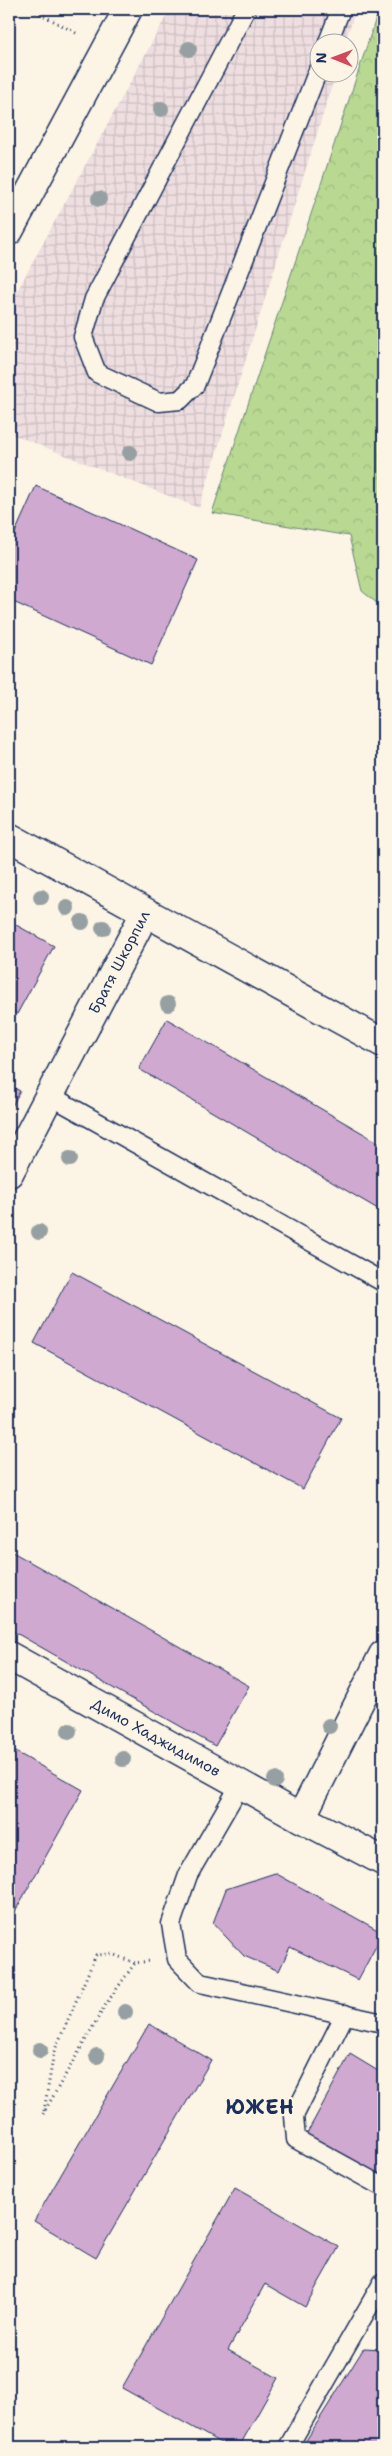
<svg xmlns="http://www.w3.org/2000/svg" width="392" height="2456" font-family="'Shantell Sans',sans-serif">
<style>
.industrial{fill:url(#industrial-grid)}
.forest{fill:url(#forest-crowns);stroke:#6a8478}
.building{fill:#cfa9d0;stroke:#1b2f5e}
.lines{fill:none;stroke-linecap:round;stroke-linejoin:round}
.lane-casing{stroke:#1b2f5e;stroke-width:21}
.street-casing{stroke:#1b2f5e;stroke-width:31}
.secondary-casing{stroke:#1b2f5e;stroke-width:31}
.path{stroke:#1b2f5e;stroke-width:3;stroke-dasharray:1 4;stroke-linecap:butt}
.lane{stroke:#fcf5e5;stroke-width:18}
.street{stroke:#fcf5e5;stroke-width:28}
.secondary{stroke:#fcf5e5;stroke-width:28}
.tree{fill:#96a0a2}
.labels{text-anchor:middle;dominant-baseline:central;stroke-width:4.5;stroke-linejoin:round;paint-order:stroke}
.street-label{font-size:15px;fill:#1b2f5e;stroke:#fcf5e5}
.district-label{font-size:20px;font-weight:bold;letter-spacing:1px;fill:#1b2f5e;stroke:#fcf5e5}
</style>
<defs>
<pattern id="industrial-grid" width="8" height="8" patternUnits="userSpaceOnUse" patternTransform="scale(1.25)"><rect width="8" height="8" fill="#eededf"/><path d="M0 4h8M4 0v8" fill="none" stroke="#ccbfc2"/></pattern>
<pattern id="forest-crowns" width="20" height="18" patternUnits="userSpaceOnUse" patternTransform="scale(1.25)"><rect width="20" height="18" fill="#b9d992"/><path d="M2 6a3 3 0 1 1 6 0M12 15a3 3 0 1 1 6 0" fill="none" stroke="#9ebb80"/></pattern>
</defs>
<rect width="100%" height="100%" fill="#fcf5e5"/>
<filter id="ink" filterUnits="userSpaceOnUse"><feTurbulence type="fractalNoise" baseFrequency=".02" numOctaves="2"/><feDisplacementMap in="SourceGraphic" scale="10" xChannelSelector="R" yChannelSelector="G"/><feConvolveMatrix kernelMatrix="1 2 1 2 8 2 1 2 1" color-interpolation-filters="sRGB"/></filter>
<g filter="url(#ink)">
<path class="industrial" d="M170,9h186l-11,33h-25v30l16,1 -137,435 -190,-75v-127z"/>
<path class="forest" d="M379,9h4v599l-21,-17 -13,-55 -137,-23z"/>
<path class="building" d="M36,486l162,74 -47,105 -142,-65v-54z
M9,921l45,25 -37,68 -8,-5z
M167,1019l216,126v67l-244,-143z
M9,1085l11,6 -11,21z
M72,1272l269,146 -38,71 -269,-146z
M9,1550l240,136 -34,60 -206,-117z
M9,1748l74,42 -74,132z
M275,1873l108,60 -25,47 -68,-33 -11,24 -35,-15 -31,-33 13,-34z
M149,2024l62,36 -115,198 -62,-37z
M350,2054l33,20v106l-77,-45z
M235,2188l104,59 -34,60 -40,-23 -37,66 50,28 -39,69h-11l-106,-59z
M364,2348l19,1v98h-81z"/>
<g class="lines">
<g class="lane-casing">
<path id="lane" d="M246,9l-152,290 -11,38 14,36 62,29 21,-2 15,-15 125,-320
M328,42l13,-33
M49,1095l334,187
M240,1785l-52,90 -17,49 6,35 23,24 183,40
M345,2014l-51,102 2,23 87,48
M288,2447l95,-165"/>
</g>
<g class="street-casing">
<g id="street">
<path d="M9,837l374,206"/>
<path id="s1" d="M9,1173l136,-260"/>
<path id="s2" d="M9,1656l292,162 82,43"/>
<path d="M301,1818l82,-163"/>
</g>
</g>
<g class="secondary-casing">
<path id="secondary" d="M9,231l119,-222"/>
</g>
<path class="path" d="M31,9l47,25
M44,2111l10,-59 42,-97 16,-1 23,9
M43,2114l63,-110 29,-41 15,-2"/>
<use href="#lane" class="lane"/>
<use href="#street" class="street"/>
<use href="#secondary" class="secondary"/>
</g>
<g class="tree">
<circle cx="189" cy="49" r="8"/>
<circle cx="161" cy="109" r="8"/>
<circle cx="99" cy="199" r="8"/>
<circle cx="130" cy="453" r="8"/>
<circle cx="41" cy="897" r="8"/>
<circle cx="67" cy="908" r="8"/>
<circle cx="82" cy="922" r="8"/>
<circle cx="103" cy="928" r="8"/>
<circle cx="168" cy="1004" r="8"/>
<circle cx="70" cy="1159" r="8"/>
<circle cx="39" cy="1232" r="8"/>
<circle cx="329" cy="1726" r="8"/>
<circle cx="69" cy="1731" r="8"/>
<circle cx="123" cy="1759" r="8"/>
<circle cx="275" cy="1780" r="8"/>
<circle cx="125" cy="2012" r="8"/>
<circle cx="40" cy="2050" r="8"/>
<circle cx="97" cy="2056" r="8"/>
</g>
</g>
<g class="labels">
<g class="street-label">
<text stroke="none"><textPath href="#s1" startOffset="238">Братя Шкорпил</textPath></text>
<text stroke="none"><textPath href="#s2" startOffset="168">Димо Хаджидимов</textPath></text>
</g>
<g class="district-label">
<text x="260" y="2107">ЮЖЕН</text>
</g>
</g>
<rect width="392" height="2456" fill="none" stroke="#fcf5e5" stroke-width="30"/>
<rect x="15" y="15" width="362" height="2426" fill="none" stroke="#1b2f5e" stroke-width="2" filter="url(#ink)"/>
<g transform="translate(334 58) rotate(271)"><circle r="24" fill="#fcf5e5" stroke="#a2a6af"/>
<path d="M0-4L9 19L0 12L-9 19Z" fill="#d1495b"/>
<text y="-8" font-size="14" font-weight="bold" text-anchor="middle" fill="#1b2f5e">N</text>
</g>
</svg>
